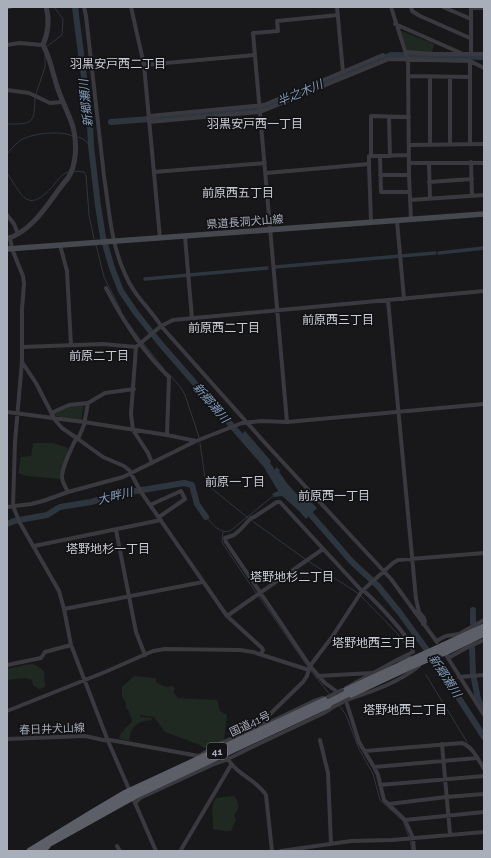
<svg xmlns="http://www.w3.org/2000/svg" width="491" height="858" font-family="Raleway,'Noto Sans JP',sans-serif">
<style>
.green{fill:#1f2921}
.water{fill:#2d363f}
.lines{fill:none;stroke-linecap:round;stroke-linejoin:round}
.stream{stroke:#2d363f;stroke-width:1}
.canal{stroke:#2d363f;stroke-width:3.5}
.river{stroke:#2d363f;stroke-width:6}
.minor{stroke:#39393f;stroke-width:4}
.tertiary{stroke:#39393f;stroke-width:5}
.secondary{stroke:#464850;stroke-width:5.5}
.trunk{stroke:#5c5e68;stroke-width:7}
.minor-bridge{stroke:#39393f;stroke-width:4}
.trunk-bridge{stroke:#5c5e68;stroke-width:7}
.labels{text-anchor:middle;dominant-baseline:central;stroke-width:3.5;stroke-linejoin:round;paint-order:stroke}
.shield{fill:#131315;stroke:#7c8089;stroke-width:1}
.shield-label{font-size:10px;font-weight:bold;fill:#a9aebb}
.street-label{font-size:11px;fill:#a9aebb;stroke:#131315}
.neighbourhood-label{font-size:12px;fill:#cbcdd6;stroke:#131315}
.water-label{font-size:12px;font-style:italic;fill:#7f9ab7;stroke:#131315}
</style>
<rect width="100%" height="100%" fill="#18181a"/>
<path class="green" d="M399,30l35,14 -2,9 -25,-2z
M84,405l-3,15 -27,-4 -1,-2 17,-8z
M33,443h20l15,5 -2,14 -6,17 -33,-3 -9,-3 3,-16 10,-1z
M30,664l6,1 8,6 1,16 -6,2 -6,-4 -1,-5 -7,-2 -18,2v-11z
M134,676l22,2v4l10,5 7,-1 2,3 -2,3 5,6 39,2 3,11 7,4 -3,25 -20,8 -4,-3 -35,-13 -11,-15 -14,-2v2l12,1 -1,2c-15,2 -19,5 -22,21l-9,-2 -1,-2 3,-5h2v-3l5,-4 3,-4v-3l-2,-2 -1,-5 -3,-3v-5l-4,-7v-9z
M234,796c6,8 6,11 0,20l2,3 -5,12h-7l-11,-2c1,-11 -4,-22 3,-31z"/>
<path class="water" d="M245,431l26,30 -1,2 5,7 1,-3 4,3 -1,2c6,8 11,16 19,23l3,-3 16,16 -11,11 -7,-8 -17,-15 -8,1 -2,-3 6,-3 -13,-22 2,-5 -25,-30z"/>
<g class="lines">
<path class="stream" d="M46,47l16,-12 1,-16 -9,-12
M36,94l9,-27v-12
M7,124c27,0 27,0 28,-27
M78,137l5,2 8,7
M7,154c3,-4 7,-8 11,-12 11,-9 42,-12 55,-6
M73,171l11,1 2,3 3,40 5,24
M7,173c15,22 20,42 46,13 5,-6 7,-11 15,-14
M96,245l8,32 17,34
M129,324l12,17
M143,343l21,26
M170,375l11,13 4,7 14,42
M200,443l5,35 5,9 38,31
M206,517c7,7 13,17 24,14l43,-35
M251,520l54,39
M223,532l-1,8 1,4 33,49
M308,561l51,33
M258,595l50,72
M361,596l36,37 10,14
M311,671l19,24
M426,675l41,67
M339,705l7,10 13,34 14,25 7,26 23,21 6,16
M410,840l2,10"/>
<path class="canal" d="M439,253l45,-5
M275,267l160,-14
M145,279l122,-11"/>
<path class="river" d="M75,7l15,117 1,22 7,60 5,31 9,31 9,23 15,22 23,29 113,130
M111,122l90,-7 65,-7 125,-53 93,2
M306,509l46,53 26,24 22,27 35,48 49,76
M7,524l7,-3 33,-6 13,-8 31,-5 27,-8 66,-11 8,2 5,19 9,13
M473,623v-13
M472,647l1,26
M474,679l4,20 6,11"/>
<path class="minor" d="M7,7h3
M84,7l2,9c6,53 12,107 18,160 5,33 7,68 21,98 9,22 24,33 36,52l105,118 125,135 46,63
M131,7l13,58 16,173
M337,7l6,65
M391,7l17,53 1,115 2,45
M411,7l1,4 8,5 50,22
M443,7l28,12
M471,7v47
M471,8h13
M395,24l66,29
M7,45l12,-2 24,2
M405,52l27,2h52
M144,65l111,-10
M409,76l61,1v-16l14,7
M430,77v67
M450,77v67
M7,90l22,3 21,10 12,-1
M149,116l115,-11 119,-50
M389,117l1,39
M149,122l111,-10 129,-53 81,2
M470,143v-66
M409,145l75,-1
M371,156l38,-1
M380,156l1,36h29
M471,162l1,34
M409,163h75
M429,163l1,35
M369,164l2,59
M154,172l111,-9
M266,173l103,-9v-8h2v-40l38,1
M380,175h29
M429,182l43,-3
M410,200l74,-5
M7,215l7,9 4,10
M397,221l7,78
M10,237l2,12 11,27 1,8 -2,25v52l-7,81 -2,64 7,17 39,68 5,18 7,36 37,96 2,-1 89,16 22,-13 39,-16 54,-26 9,-3
M185,237l7,81
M60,245l7,26 4,74
M106,288c17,33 36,63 63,89l-2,58
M388,300l28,299 3,13 5,6 1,4 -2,2
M22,347l81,-3 33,3 25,-21 12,-6 311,-29
M136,347l-5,67 2,16 15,23 4,10
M22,362l14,21 19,37 7,8 16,11
M88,403l-4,22 -6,14 25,18 21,9 5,4 12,22 86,124 35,32 1,2 -2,4
M7,412l77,10 83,13 29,6
M51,413l18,-8 19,-2 17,-10 29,-4
M287,422l-34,-389 25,-2 -1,-10 61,-6
M68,492c-2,-4 -6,-10 -6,-15 0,-9 10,-31 15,-40
M150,505l31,-14 4,8 -26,18
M7,507l24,-3 12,-3 25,-9 55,-15 73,-36 46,-18 20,-2 25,1 197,-18
M116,530l20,102 9,23
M34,546l127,-26
M363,590c10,9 51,50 50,62l-16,8
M64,609l139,-27
M227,616l96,-67
M436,641l10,-5 13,-2 25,-14
M446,655l38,60
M448,658l22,-12 14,-6
M7,665l34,-7 4,-6 26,-7
M318,676l54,-3
M459,677l25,-2
M346,688l51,-28 13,-2
M336,691l-11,-8 -15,-17 -84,-124 -1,-4 9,-3 6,-5 11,-12 3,-1 23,-15h3l82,89
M349,699c25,-8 50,-17 70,-33
M347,704l12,38 15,25 4,8 6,25 21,20 8,18 1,13
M7,711l98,-39 48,-21 12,-2 75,1 13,2 56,18
M261,726l8,-11 34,-33 4,-6 3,-10 22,-29 30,-46 31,-28 5,-3 86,-7
M7,739l78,-3 23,5 48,110
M320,740l8,33 3,71
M442,744l8,90
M365,751l97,-8c11,4 16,16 22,26
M227,757c8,17 29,22 39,38l6,56
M374,767l103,-9
M380,785l104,-9
M135,803l5,-5 72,-33 16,-6 20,-10 76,-36 9,-6
M389,804l57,-7 38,-3
M405,820l79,-8
M117,846l3,5
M181,851l1,-3 49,-83
M281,851l70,-10 41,-1 92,-8"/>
<path class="tertiary" d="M7,239c29,-10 42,-39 61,-61 9,-14 9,-35 5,-51 -4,-14 -13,-29 -17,-44 -4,-12 -6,-26 -13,-38 5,-12 7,-25 3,-38"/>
<path class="secondary" d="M7,249l477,-35"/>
<path class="trunk" d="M443,646l41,-19
M447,651l37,-18
M50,843l88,-49 275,-129
M30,851l62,-38 32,-19 286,-133
M41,851l6,-5"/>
<path class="minor-bridge" d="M328,697l14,-7
M333,707l16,-8"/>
<path class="trunk-bridge" d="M410,661l33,-15
M413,665l34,-14"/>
</g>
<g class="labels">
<rect class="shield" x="207" y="743" width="20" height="16" rx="3"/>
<g class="shield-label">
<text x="217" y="751">41</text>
</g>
<g class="street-label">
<text transform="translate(245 222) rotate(-4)">県道長洞犬山線</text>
<text transform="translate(250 724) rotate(-25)">国道41号</text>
<text transform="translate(52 729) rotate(-2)">春日井犬山線</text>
</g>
<g class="neighbourhood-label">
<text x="118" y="64">羽黒安戸西二丁目</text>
<text x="255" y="124">羽黒安戸西一丁目</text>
<text x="238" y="193">前原西五丁目</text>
<text x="338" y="320">前原西三丁目</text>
<text x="224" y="328">前原西二丁目</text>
<text x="99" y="356">前原二丁目</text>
<text x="235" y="482">前原一丁目</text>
<text x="334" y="496">前原西一丁目</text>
<text x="108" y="549">塔野地杉一丁目</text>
<text x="292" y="577">塔野地杉二丁目</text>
<text x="374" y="643">塔野地西三丁目</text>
<text x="405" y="710">塔野地西二丁目</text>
</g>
<g class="water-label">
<text transform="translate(300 93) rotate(-23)">半之木川</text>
<text transform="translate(86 103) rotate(-96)">新郷瀬川</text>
<text transform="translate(211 403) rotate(49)">新郷瀬川</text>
<text transform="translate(115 496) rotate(-14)">大畔川</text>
<text transform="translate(445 676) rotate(57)">新郷瀬川</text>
</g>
</g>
<rect width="491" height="858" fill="none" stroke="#a9aebb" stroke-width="16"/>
</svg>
